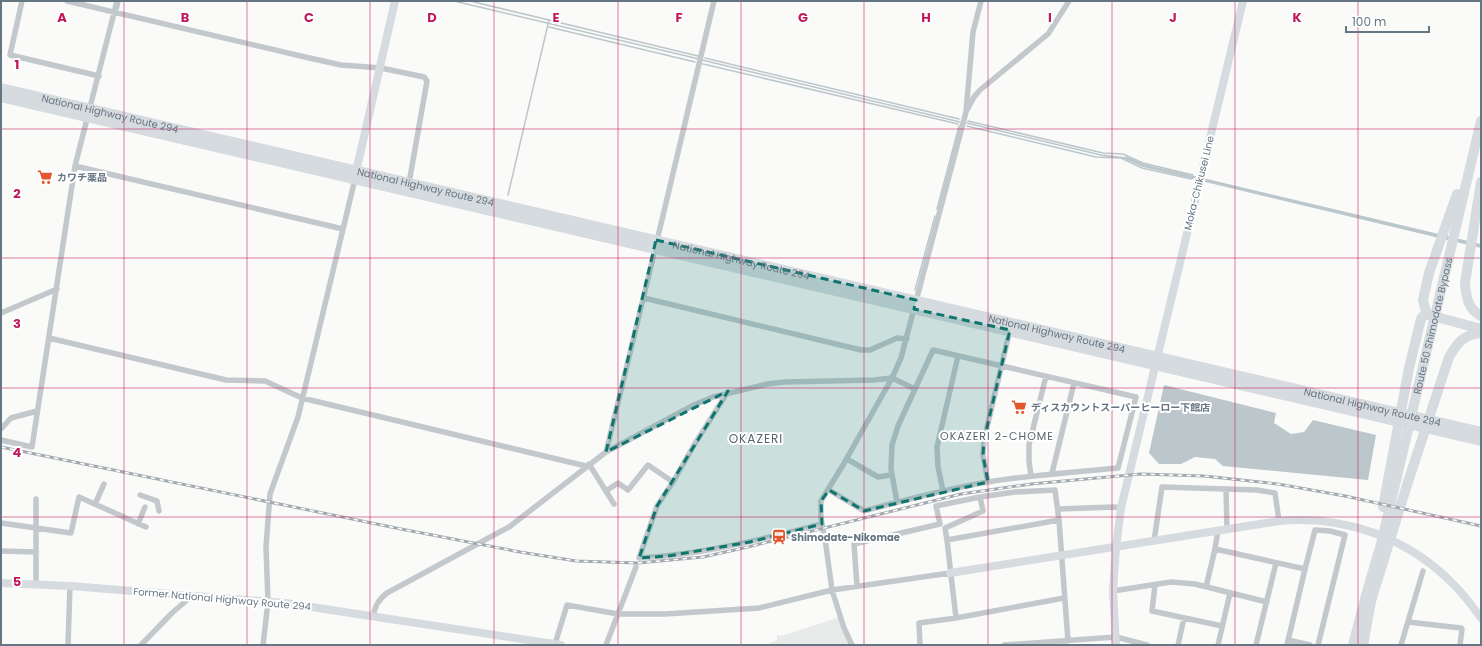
<svg xmlns="http://www.w3.org/2000/svg" width="1482" height="646" font-family="Poppins,'Noto Sans JP',sans-serif">
<style>
.built{fill:#e8e9e9}
.water{fill:#bbc7cb}
.lines{fill:none;stroke-linecap:round;stroke-linejoin:round}
.stream{stroke:#bbc7cb;stroke-width:1.5}
.street{stroke:#c3c8cc;stroke-width:5.5}
.secondary{stroke:#d6dbdf;stroke-width:8}
.highway{stroke:#d6dbdf;stroke-width:10}
.rail-casing{stroke:#a2aab0;stroke-width:3}
.rail{stroke:#fff;stroke-width:1.5;stroke-dasharray:4.5;stroke-linecap:butt}
.marked{fill:#0f766e;fill-opacity:0.2;stroke:#0f766e;stroke-width:3;stroke-dasharray:8 5;stroke-linejoin:round}
.grid{fill:none;stroke:#c2185b;stroke-width:1;stroke-opacity:0.55}
.labels{text-anchor:middle;dominant-baseline:central;stroke-width:4;stroke-linejoin:round;paint-order:stroke}
.street-label{font-size:10px;fill:#657683;stroke:#fff}
.poi-label{font-size:10px;font-weight:bold;fill:#657683;stroke:#fff;text-anchor:start}
.neighbourhood-label{font-size:11px;letter-spacing:1px;fill:#57646e;stroke:#fff}
.quarter-label{font-size:12px;letter-spacing:1px;fill:#57646e;stroke:#fff}
.grid-label{font-size:13px;text-anchor:middle;font-weight:bold;fill:#c2185b;stroke:#fff;stroke-width:4;stroke-linejoin:round;paint-order:stroke}
</style>
<rect width="100%" height="100%" fill="#fafaf8"/>
<path class="built" d="M838,616l11,29h-83l11,-5v-5l4,1 56,-18z"/>
<path class="water" d="M1126,156l18,8 337,80v4l-338,-81 -18,-8z
M1164,385l112,28 -2,10 17,11 13,-2 9,-12 63,15 -8,45 -145,-14 -8,-7 -20,-2 -14,7h-22l-10,-11z"/>
<g class="lines">
<path class="stream" d="M454,1l245,58
M470,1l79,19 -41,175
M118,10l2,-9
M549,20l149,36
M549,27l146,35
M705,58l254,61
M702,60l258,62
M703,64l255,60
M968,121l135,32 20,1 20,9 50,12
M967,123l134,32 25,3
M967,126l129,31 25,1 21,10 49,11
M937,209l22,-83
M915,290l20,-74"/>
<path class="street" d="M22,1l-12,54 89,21
M67,1l238,56 36,8 40,3 43,9 3,4 -18,102
M967,110l7,-13 6,-7 68,-56 21,-33
M75,166l268,63
M644,298l217,52h9l27,-12 10,1
M1,313l56,-24
M49,338l177,42 39,1 37,17 284,68
M727,393l-33,52 -21,37 -16,24 -18,52c63,-3 123,-19 183,-34
M1,429l10,-11 26,-7
M1,440l31,7 43,-281 42,-165
M606,452c37,-150 72,-301 108,-451
M847,459l31,18 13,-2
M589,464l25,40
M1052,473l22,-90
M1031,476l-2,-15v-16l17,-69
M988,482l-5,-27 1,-15 26,-110
M1226,489l1,40
M829,490l35,21c41,-11 82,-22 124,-29 43,-7 87,-10 130,-14l18,-71 -203,-47 -35,76 -6,19 -1,24 6,33
M606,491l12,-8 10,7 20,-25 25,17
M943,491l-5,-24 -1,-20 21,-91
M140,495l17,6 2,10
M95,504l9,-20
M1058,509l56,-2 7,1
M1,523l70,10 8,-36 67,30
M138,524l7,-17
M947,540l-2,-12 38,-17 -3,-14
M1154,541l8,-54 95,3 18,3 4,28
M1215,549l90,20 -18,76
M1,551l35,1
M1305,569l10,-39 15,1 15,4 -27,110
M36,584v-85
M1155,585l-3,26 70,15
M857,586l-3,-42 86,-20 -4,-18 44,-9 35,-5 40,-2 4,30 9,121
M1206,587l9,-38 3,-19
M1113,591l58,-9 24,2 72,18
M373,617c2,-11 5,-17 14,-24l122,-66 97,-75 88,-47 19,-8 54,-13 18,-2 89,-2 18,-2 23,11
M956,618l108,-20
M1408,622l53,6 1,1 -2,16
M1288,640l22,5
M555,644l12,-39 51,9h47l94,-6 73,-18 118,-17
M68,645l2,-59
M141,645l32,-33 19,-16
M263,645l5,-43 -2,-55 4,-53 28,-77 57,-238
M606,645l30,-78
M852,645l-8,-17 -12,-38 -6,-44 -5,-28v-17l22,-36 49,-87 9,-20 65,-246 7,-80 8,-31
M920,645l-1,-22 37,-5 -9,-78 112,-20
M1004,645l112,-8 31,8
M1178,645l6,-27
M1218,645l12,-52
M1256,645l20,-82
M1401,645l22,-74"/>
<path class="secondary" d="M355,176l40,-175
M950,573l329,-52c66,-6 131,17 177,66 9,9 17,20 25,31
M1,583l69,3 215,17 276,42
M1116,645l-3,-54 3,-44 5,-39 122,-507"/>
<g class="highway">
<path id="s1" d="M1,88l1480,344"/>
<path d="M1,97l1480,344"/>
<path d="M1481,182l-16,101c1,14 3,26 16,33"/>
<path d="M1429,315l52,14"/>
<path d="M1383,507l26,-139 12,-49 5,-7 -3,-12 6,-27 28,-79"/>
<path d="M1371,601l36,-116 42,-128c9,-15 14,-22 32,-24"/>
<path id="s2" d="M1353,645l12,-46 16,-55 100,-423"/>
<path d="M1363,645l9,-49"/>
</g>
<g class="rail-casing">
<path id="rail" d="M1,447l400,82 119,23 56,9 62,2 65,-6 45,-10 213,-53 70,-10 110,-10 63,2 74,8 67,12 136,30"/>
</g>
<use href="#rail" class="rail"/>
</g>
<path class="marked" d="M656,240l260,60 -2,9 96,21 -26,110 -1,15 5,27 -124,29 -35,-21 -8,11 1,23 -72,18 -82,14 -29,2 18,-52 71,-115 -122,61z"/>
<path class="grid" d="M124,1v644M247,1v644M370,1v644M494,1v644M618,1v644M741,1v644M864,1v644M988,1v644M1112,1v644M1235,1v644M1358,1v644M1,129h1480M1,258h1480M1,388h1480M1,517h1480"/>
<defs>
<g id="supermarket-bare" transform="scale(1.2)"><path d="M-6-5.5h2.5l.6 2H6L4.5 2H-2.5L-4.4-4H-6ZM-1.5 3.2a1.3 1.3 0 1 0 .1 0ZM3 3.2a1.3 1.3 0 1 0 .1 0Z" fill="#e4572e" stroke="#fff" stroke-width="2.5" paint-order="stroke"/></g>
<g id="station-bare" transform="scale(1.2)"><path d="M-3-6H3Q5-6 5-4V2Q5 4 3 4L4.5 6H3L1.5 4h-3L-3 6H-4.5L-3 4Q-5 4-5 2V-4Q-5-6-3-6ZM-3.5-4v3h7v-3ZM-3.5 1v1.5H-2V1ZM2 1v1.5H3.5V1Z" fill="#e4572e" stroke="#fff" stroke-width="2.5" paint-order="stroke"/></g>
</defs>
<g fill-rule="evenodd">
<use href="#supermarket-bare" x="45" y="177"/>
<use href="#supermarket-bare" x="1019" y="407"/>
<use href="#station-bare" x="779" y="537"/>
</g>
<g class="labels">
<g class="street-label">
<text stroke="none"><textPath href="#s1" startOffset="112">National Highway Route 294</textPath></text>
<text transform="translate(1199 183) rotate(-76)">Moka-Chikusei Line</text>
<text stroke="none"><textPath href="#s1" startOffset="436">National Highway Route 294</textPath></text>
<text stroke="none"><textPath href="#s1" startOffset="760">National Highway Route 294</textPath></text>
<text stroke="none"><textPath href="#s2" startOffset="329">Route 50 Shimodate Bypass</textPath></text>
<text stroke="none"><textPath href="#s1" startOffset="1084">National Highway Route 294</textPath></text>
<text stroke="none"><textPath href="#s1" startOffset="1408">National Highway Route 294</textPath></text>
<text transform="translate(222 599) rotate(5)">Former National Highway Route 294</text>
</g>
<g class="poi-label">
<text x="57" y="177">カワチ薬品</text>
<text x="1031" y="407">ディスカウントスーパーヒーロー下館店</text>
<text x="791" y="537">Shimodate-Nikomae</text>
</g>
<g class="neighbourhood-label">
<text x="997" y="436">OKAZERI 2-CHOME</text>
</g>
<g class="quarter-label">
<text x="756" y="438">OKAZERI</text>
</g>
</g>
<g class="grid-label">
<text x="62" y="22">A</text>
<text x="185" y="22">B</text>
<text x="309" y="22">C</text>
<text x="432" y="22">D</text>
<text x="556" y="22">E</text>
<text x="679" y="22">F</text>
<text x="803" y="22">G</text>
<text x="926" y="22">H</text>
<text x="1050" y="22">I</text>
<text x="1173" y="22">J</text>
<text x="1297" y="22">K</text>
<text x="17" y="69">1</text>
<text x="17" y="198">2</text>
<text x="17" y="328">3</text>
<text x="17" y="457">4</text>
<text x="17" y="586">5</text>
</g>
<rect width="1482" height="646" fill="none" stroke="#657683" stroke-width="4"/>
<path d="M1346 26v6h83v-6" fill="none" stroke="#657683" stroke-width="2"/>
<text x="1352" y="26" font-size="12" fill="#657683" stroke="#ffffff" stroke-width="3" paint-order="stroke">100 m</text>
</svg>
